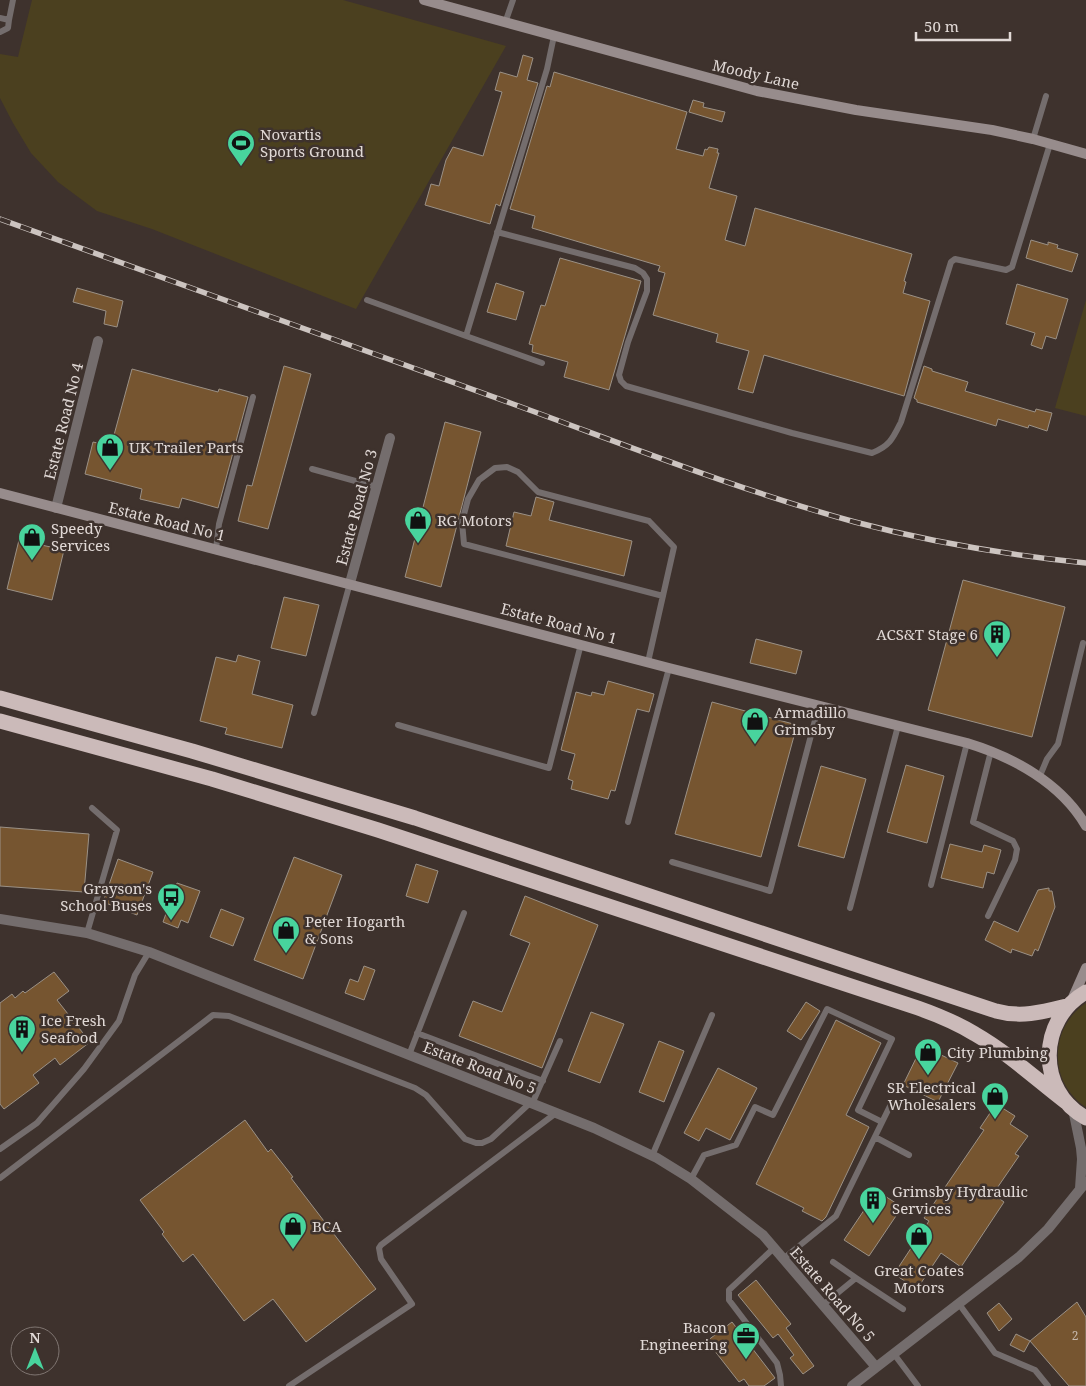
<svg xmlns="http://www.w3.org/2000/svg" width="1086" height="1386" font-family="'Noto Serif',serif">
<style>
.green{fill:#4b401f}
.building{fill:#765530;stroke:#9b9186}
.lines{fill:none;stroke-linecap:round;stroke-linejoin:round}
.lane{stroke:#746d6d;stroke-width:6}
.street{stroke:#746d6d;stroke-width:10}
.secondary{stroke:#978c8c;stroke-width:10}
.highway{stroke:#cbbab9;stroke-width:15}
.rail-casing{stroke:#ccc4c0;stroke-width:5.5}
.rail{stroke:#3e322d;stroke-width:4;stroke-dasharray:11;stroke-linecap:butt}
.labels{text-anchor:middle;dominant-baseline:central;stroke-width:5;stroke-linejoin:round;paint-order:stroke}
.number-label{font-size:12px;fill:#c6b8ac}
.street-label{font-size:15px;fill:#e1d9d6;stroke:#3e322d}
.poi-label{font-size:15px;fill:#e1d9d6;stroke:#3e322d;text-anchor:start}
</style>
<rect width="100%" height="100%" fill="#3e322d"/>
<path class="green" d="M32,0h311l163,46 -150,263 -204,-80 -55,-18 -39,-29 -27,-29 -18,-30 -13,-25v-44l18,3z
M1086,300v116l-31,-8z
M1086,1003v104c-38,-25 -37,-79 0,-104z"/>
<path class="building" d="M523,55l10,3 -6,22 11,3 -38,123 -4,-2 -6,20 -65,-19 6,-21 8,2 7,-26 7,-13 30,9 19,-64 -7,-2 5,-18 17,5z
M554,72l133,40 -11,37 27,7 2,-7 2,1 2,-3 9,2 -1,4h2l-10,35 28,8 -12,44 20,6 10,-38 157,46 -8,27 2,1 -3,11 27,8 -26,95 -140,-41 -11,38 -15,-4 11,-38 -33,-9 2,-8 -65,-19 12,-42 -7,-2 2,-5 -128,-38 3,-12 -25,-7 37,-123 3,1z
M693,100l11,3 -1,4 22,5 -3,10 -33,-10z
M1031,240l17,5v-3l10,3 -1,3 21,6 -6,18 -46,-14z
M560,258l81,23 -32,109 -45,-13 4,-15 -36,-10 1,-7 -4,-1 12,-39 4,1z
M496,283l28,9 -8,28 -29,-8z
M1017,284l51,15 -12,40 -10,-3 -4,13 -11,-4 4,-12 -29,-9z
M77,288l46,13 -6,26 -13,-3 2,-13 -33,-9z
M284,366l27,8 -43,155 -30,-8 9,-36 5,1z
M924,366l8,3v2l36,11 -3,9 70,21 1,-3 16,4 -5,18 -18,-6 -1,3 -30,-9 -2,7 -79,-24v-2l-3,-2z
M132,369l86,23 1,-3 29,8 -30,111 -36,-10 -3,10 -39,-9 2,-10 -57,-15 8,-32 18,4z
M445,422l36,10 -40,155 -36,-10z
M536,497l18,5 -5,18 83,21 -8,35 -118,-30 8,-34 17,4z
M19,540l45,10 -12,50 -45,-11z
M963,580l102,27 -33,130 -104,-27z
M284,597l35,8 -13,51 -35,-8z
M756,639l46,12 -6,23 -46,-11z
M238,655l22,6 -8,33 41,11 -11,43 -57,-14 2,-6 -27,-7 16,-64 20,5z
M608,681l46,13 -5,18 -12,-3 -22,82 -4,-1 -3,9 -37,-10 2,-8 -5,-2 7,-25 -14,-4 15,-58 15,4 1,-4 12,3z
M712,702l85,23 -36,132 -86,-23z
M906,765l38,11 -17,67 -40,-11z
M821,766l45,13 -22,79 -46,-12z
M0,827l89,7 -5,58 -84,-6z
M950,844l32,8 2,-7 17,5 -7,24 -7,-2 -4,16 -42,-10z
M294,857l48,18 -39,104 -49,-19z
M118,859l35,13 -16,43 -34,-13z
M416,864l22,7 -10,32 -22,-7z
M177,883l23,8 -12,32 -7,-3 -3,8 -15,-6z
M1049,888v3h3l3,16 -17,44 -3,-2 -3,7 -20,-7 -1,4 -26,-13 9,-19 24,11 20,-42z
M525,896l73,29 -56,143 -83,-32 14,-35 29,11 28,-69 -20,-8z
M221,909l23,9 -11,28 -23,-9z
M364,966l11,4 -11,30 -19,-7 5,-14 8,3z
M54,972l15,19 -12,9 33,42 -30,23 -5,-7 -22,17 6,8 -35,26 -4,-5v-101l12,-9 3,4 8,-7 2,2z
M806,1002l14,9 -19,29 -14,-9z
M591,1012l33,12 -24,59 -32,-12z
M836,1020l45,23 -35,72 23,12 -43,90 -4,4 -20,-10 2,-3 -48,-24z
M659,1041l25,10 -20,51 -25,-10z
M922,1046l36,17 -20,39 -35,-17z
M718,1068l39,20 -27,52 -24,-12 -7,13 -15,-8z
M996,1104l19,12 -5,8 18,12 -13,18 4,2 -26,38 11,8 -43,65 -20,-14 -24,36 -23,-15 35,-53 -5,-3 60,-88 -4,-2z
M245,1120l23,32 3,-3 22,28 -2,1 85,111 -70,53 -33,-43 -29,22 -51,-67 -10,8 -21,-28 2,-2 -24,-32z
M877,1191l25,16 -33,49 -25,-16z
M756,1280l35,44 -5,4 28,38 -11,8 -13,-16 4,-3 -16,-21 -5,4 -35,-43z
M1077,1302l9,15v69h-17l-39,-45 -6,11 -14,-7 6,-11 14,7z
M999,1303l13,16 -13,12 -12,-18z
M732,1322l43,56 -11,8h-15l-5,-7 -5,3 -32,-41z"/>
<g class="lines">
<path class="lane" d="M0,18l9,2 4,-20
M505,23l8,-23
M0,32l8,-4 1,-8
M1033,139l13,-43
M497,232l138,36 8,5 4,6v12l-19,51 -9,33 2,6 5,5 166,47 80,20c18,-7 21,-15 29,-31l50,-160 4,-3 51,11 6,-3 38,-123
M367,300l99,36
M542,363l-76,-27 81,-267 7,-33
M312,469l65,18
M216,549l3,-25 34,-127
M648,662l26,-115 -25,-26 -111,-29 -20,-20 -11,-5 -12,1 -16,12 -11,19 -6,23 2,22 199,52
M314,713l36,-130
M398,725l151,43 32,-124
M1039,778l8,-19 11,-15 25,-101
M628,822l41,-154
M672,862l98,29 49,-186
M931,885l36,-142
M850,908l48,-182
M988,916l27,-56 2,-11 -4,-8 -40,-19 18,-71
M87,933l30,-103 -25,-22
M417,1033l126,48
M409,1055l55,-142
M532,1104l28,-63
M875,1137l34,18
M0,1149l37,-26 47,-54 35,-48 16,-46 14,-23
M652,1156l60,-141
M0,1178l213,-163 16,1 186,72 11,7 39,44 11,4h6l9,-4 39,-36
M691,1179l13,-24 32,-10 19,-38 18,8 54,-106 65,30 -34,71 24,12
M774,1248l-45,42v10l48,63 3,12 1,11
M783,1259l53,-43 54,-110
M833,1262l23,16
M959,1304l36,49 40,17 13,16
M823,1305l33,-27 47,31
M894,1354l24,32
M289,1386l123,-82 -31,-45 -2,-11 2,-3 175,-132"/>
<path class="street" d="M56,508l42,-167
M350,583l40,-145
M0,919l87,14 62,19 445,176 63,30 34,21 72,56 113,132
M1073,1109l8,39 1,11 -2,29
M852,1386l167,-129 29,-28 38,-47"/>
<path class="secondary" d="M424,0l333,91 99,19 136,20 41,9 53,15
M0,493l669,175 298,75c46,14 94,40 119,83
M1071,1002l15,-34"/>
<path class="highway" d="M0,698l192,53 223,67 581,193c25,7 47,1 71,-5
M0,721l212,58 166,51 540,178c20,7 39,15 57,26 33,19 61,45 91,68
M1086,992c-48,27 -50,99 0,126"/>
<g class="rail-casing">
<path id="rail" d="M0,219c171,62 342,123 513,185 113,41 225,86 342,118 75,20 153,33 231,41"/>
</g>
<use href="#rail" class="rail"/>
</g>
<defs>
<g id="stadium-pin" transform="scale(1.4375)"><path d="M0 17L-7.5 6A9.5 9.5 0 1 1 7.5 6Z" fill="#48d49d" stroke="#3e322d"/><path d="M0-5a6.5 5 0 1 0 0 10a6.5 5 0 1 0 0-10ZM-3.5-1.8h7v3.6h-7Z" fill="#111"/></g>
<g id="shop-pin" transform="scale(1.4375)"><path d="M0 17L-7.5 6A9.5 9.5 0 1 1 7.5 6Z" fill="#48d49d" stroke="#3e322d"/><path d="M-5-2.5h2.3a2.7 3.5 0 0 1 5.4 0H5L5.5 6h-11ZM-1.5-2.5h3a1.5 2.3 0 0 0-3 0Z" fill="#111"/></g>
<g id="building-pin" transform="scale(1.4375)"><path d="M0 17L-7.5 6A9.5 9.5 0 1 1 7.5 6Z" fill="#48d49d" stroke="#3e322d"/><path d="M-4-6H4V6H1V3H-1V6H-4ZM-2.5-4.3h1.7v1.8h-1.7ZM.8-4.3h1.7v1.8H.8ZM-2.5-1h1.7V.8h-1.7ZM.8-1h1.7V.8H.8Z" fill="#111"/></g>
<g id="bus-pin" transform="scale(1.4375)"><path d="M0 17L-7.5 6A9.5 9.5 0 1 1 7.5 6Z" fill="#48d49d" stroke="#3e322d"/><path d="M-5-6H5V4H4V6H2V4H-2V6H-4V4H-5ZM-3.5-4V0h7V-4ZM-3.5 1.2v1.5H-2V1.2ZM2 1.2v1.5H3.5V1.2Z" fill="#111"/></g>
<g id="office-pin" transform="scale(1.4375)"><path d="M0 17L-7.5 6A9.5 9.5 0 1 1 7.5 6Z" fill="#48d49d" stroke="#3e322d"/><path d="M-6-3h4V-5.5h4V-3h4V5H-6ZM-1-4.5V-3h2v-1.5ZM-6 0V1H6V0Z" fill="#111"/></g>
</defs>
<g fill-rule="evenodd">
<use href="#stadium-pin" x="241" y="143"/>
<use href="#shop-pin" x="110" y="447"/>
<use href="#shop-pin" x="418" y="520"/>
<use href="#shop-pin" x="32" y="537"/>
<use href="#building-pin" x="997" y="634"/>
<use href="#shop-pin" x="755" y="721"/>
<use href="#bus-pin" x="171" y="897"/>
<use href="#shop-pin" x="286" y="930"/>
<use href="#building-pin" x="22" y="1029"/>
<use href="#shop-pin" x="928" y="1052"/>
<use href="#shop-pin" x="995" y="1096"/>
<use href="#building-pin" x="873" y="1200"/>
<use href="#shop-pin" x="293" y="1226"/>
<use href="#shop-pin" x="919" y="1236"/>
<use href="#office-pin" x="746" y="1336"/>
</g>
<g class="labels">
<g class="number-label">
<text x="1075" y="1335">2</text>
</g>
<g class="street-label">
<text transform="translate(756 74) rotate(13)">Moody Lane</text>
<text transform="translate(63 421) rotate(-76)">Estate Road No 4</text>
<text transform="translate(356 507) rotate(-75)">Estate Road No 3</text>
<text transform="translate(167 521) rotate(14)">Estate Road No 1</text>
<text transform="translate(559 623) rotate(15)">Estate Road No 1</text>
<text transform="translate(480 1067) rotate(21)">Estate Road No 5</text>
<text transform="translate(833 1294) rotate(49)">Estate Road No 5</text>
</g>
<g class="poi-label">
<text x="260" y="134">Novartis<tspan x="260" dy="17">Sports Ground</tspan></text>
<text x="129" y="447">UK Trailer Parts</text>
<text x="437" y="520">RG Motors</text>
<text x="51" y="528">Speedy<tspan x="51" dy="17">Services</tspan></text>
<text x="978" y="634" text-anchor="end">ACS&amp;T Stage 6</text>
<text x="774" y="712">Armadillo<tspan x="774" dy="17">Grimsby</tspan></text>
<text x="152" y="888" text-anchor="end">Grayson's<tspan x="152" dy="17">School Buses</tspan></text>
<text x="305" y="921">Peter Hogarth<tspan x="305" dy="17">&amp; Sons</tspan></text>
<text x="41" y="1020">Ice Fresh<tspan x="41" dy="17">Seafood</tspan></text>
<text x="947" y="1052">City Plumbing</text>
<text x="976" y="1087" text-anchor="end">SR Electrical<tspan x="976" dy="17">Wholesalers</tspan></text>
<text x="892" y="1191">Grimsby Hydraulic<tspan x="892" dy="17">Services</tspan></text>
<text x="312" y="1226">BCA</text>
<text x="919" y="1270" text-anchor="middle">Great Coates<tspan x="919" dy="17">Motors</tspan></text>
<text x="727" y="1327" text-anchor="end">Bacon<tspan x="727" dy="17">Engineering</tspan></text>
</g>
</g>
<g transform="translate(35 1351)"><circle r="24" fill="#3e322d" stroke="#7f7571"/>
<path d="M0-4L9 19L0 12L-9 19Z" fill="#48d49d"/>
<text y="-8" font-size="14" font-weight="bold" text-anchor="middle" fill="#e1d9d6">N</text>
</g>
<path d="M916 32v8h94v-8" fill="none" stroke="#e1d9d6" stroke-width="2.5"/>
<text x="924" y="32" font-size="15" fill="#e1d9d6" stroke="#3e322d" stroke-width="4" paint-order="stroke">50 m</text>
</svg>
